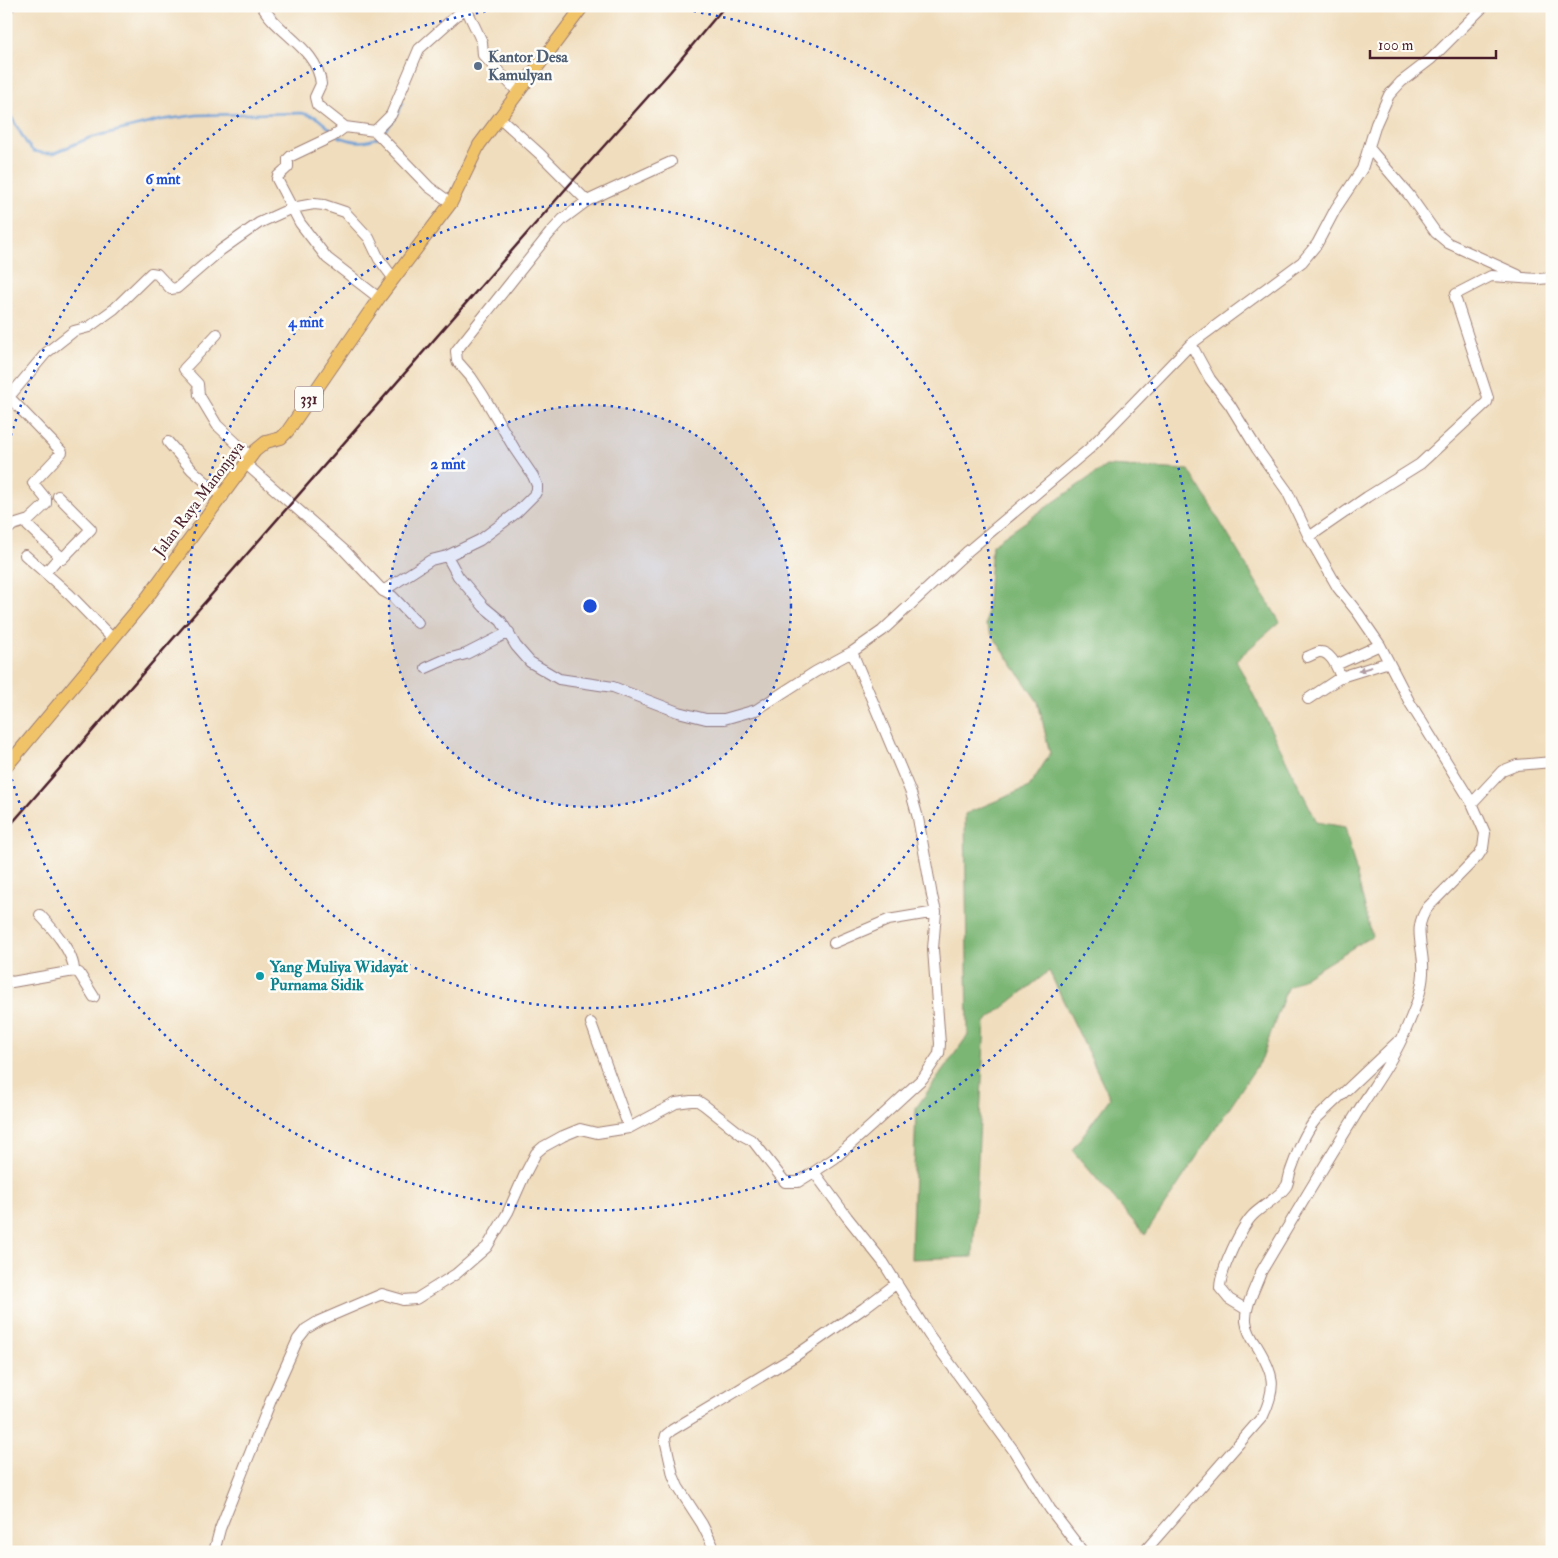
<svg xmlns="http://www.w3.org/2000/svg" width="1558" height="1558" font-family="'IM FELL Double Pica',serif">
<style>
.forest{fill:#7bb674;stroke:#626a50}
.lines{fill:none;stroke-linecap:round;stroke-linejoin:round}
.stream{stroke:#6a9ed6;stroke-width:2.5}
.minor-casing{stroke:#9d7e74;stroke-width:12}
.major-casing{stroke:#9d7e74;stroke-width:14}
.minor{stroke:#fff;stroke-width:10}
.major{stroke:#f1c369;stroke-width:12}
.rail{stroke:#4a1f2b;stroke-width:2.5}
.oneway{fill:#ae9aa0}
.ring{fill:none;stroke:#1d4ed8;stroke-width:2.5;stroke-dasharray:2.5 5}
.service-dot{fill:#5c6f8a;stroke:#fdfcf7;stroke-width:2}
.culture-dot{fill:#0f9aa8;stroke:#fdfcf7;stroke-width:2}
.labels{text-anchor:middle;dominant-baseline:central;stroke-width:5;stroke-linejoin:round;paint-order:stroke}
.shield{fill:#fdfcf7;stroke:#806168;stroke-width:1}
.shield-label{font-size:15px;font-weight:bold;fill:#4a1f2b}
.service-label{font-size:16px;font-weight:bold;fill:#4e5e75;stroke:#fdfcf7;text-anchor:start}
.street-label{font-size:16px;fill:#4a1f2b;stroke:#fdfcf7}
.culture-label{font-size:16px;font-weight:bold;fill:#0d838f;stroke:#fdfcf7;text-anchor:start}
.centre{fill:#1d4ed8;stroke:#fdfcf7;stroke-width:2.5}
.ring-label{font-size:15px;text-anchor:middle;font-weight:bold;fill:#1d4ed8;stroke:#fdfcf7;stroke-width:5;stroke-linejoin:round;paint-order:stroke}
</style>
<rect width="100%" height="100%" fill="#fdfcf7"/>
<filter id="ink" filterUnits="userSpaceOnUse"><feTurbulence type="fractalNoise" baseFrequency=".02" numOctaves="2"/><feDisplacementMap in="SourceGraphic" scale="10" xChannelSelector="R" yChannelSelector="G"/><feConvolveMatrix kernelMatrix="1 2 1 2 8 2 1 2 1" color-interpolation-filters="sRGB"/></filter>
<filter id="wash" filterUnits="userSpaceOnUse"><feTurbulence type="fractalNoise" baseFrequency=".0096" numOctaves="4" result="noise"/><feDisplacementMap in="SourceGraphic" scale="20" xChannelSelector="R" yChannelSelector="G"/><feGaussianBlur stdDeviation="1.12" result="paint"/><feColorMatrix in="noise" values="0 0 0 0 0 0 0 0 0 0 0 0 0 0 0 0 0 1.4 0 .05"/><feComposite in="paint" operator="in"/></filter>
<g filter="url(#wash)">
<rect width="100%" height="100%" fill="#f0ddbd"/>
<path class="forest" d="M1106,466l83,4 91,152 -44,38 81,162 28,5 27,109 -85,52 -25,70 -117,177 -73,-85 38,-52 -61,-127 -64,51 -12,235 -62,2 5,-151 52,-73 -3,-221 64,-27 21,-33 -12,-52 -52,-76 6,-81z"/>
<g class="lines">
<path class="stream" d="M6,108l21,36 6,7 10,2h11l35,-15 72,-18 36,-5 105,-2 14,4 18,15
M382,134l12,-14 9,-17
M338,136c14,6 26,8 40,1"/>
</g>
</g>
<g filter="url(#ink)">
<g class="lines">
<g class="minor-casing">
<path id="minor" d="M262,6c16,28 56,43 59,78l-6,13 2,8 28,22 30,4 54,56 22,16
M465,6l17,36 1,13 35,37
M6,9l4,-3
M345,127l-12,9 -42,20 -3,3v8l-10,9 -1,3 23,44 27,35 52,40
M375,131l16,-16 28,-66 46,-41
M1369,148l40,47 27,38 12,10 70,32
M587,201l84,-39
M217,334l-33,35 14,15 1,11 18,30 34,32
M168,442l24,28 31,27
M246,464l99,87 38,40 48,-31 16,-4 33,-16 36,-27 19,-19 2,-4v-5l-4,-9 -19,-28 -31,-53 -12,-18 -14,-16 -1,-10 94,-118 13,-14 24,-18 -47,-47 -41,-37
M28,526l32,30
M6,531l7,-6 16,-5 17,-16v-5l-13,-16 29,-31 -53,-55 37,-44 28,-22 15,-4 25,-18 37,-36 6,1 14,15 6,-1 44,-38 38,-27 33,-15 22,-4 10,1 21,7 24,26 10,21 15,20
M1309,537l58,-40 53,-33 67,-62 1,-4 -33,-101 1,-3 35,-18 47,3 14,-1
M25,555l44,39 43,44
M447,556l11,20 26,31 17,14 15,25 14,16 29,17 54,8 65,25 28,7h18l32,-9 59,-38 37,-20 30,-21 86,-80 121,-102 102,-105 111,-82 15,-18 19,-36 26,-39 14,-45 13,-29 12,-13 30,-23 53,-53
M45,573l15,-17 2,3 29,-30 -33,-33
M383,591l9,5 26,27
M1307,657c3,-1 8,-4 12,-5 12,-1 18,16 22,25
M1336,665l44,-20
M426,668l18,-8 22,-6 43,-22
M1308,699l33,-22 48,-15
M1472,803l30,-32 15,-6 35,-3
M40,915c12,13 34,37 34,56
M834,943l54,-23 48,-8
M6,980l6,2 62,-11 5,2 15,24
M591,1023l38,105
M814,1172l33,45 36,45 46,73 85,116 36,58 33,43
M1247,1310l-18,-11 -9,-11c0,-16 21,-61 33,-73 9,-9 28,-19 34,-30 2,-5 2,-10 4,-15 7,-19 13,-36 25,-51l81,-77
M214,1552l6,-23 53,-134 25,-56 8,-10 13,-8 63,-27 21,6 13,-1 40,-25 31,-27 21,-35 16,-36 12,-23 7,-6 20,-11 17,-7 17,4 32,-5 47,-25 15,-2h7l6,4 38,30 11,6 32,41h13l16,-10 21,-14 36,-32 52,-48 16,-24 1,-10 -7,-95 3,-37 -4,-16 -14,-78 -7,-25 -59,-141
M716,1552l-14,-28 -24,-37 -5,-12 -8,-36 1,-4 6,-5 123,-74 69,-48 33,-25
M1144,1552l119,-136c14,-30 11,-42 -6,-70 -5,-7 -10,-16 -11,-25 -1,-16 10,-34 15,-49 31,-52 62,-105 94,-156 16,-27 37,-53 49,-82 8,-19 18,-40 19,-61 2,-26 -12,-43 5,-66l50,-51 5,-8 2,-15 -13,-30 -62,-100 -30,-58 -22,-32 -20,-25 -29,-51 -22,-46 -30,-42 -27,-44 -20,-26 -19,-35"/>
</g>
<g class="major-casing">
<path id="major" d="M6,767l140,-168 109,-148 11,-9 15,-4 6,-6 92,-134 72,-95 28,-58 104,-139"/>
</g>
<use href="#minor" class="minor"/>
<use href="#major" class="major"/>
<path class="rail" d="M6,830l564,-646 100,-112 55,-66"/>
</g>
<defs><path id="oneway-solid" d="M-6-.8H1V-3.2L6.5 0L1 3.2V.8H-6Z" transform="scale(1.25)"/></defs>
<use class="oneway" href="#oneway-solid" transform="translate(1365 669) rotate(163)"/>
</g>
<circle cx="590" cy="606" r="201" fill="#1d4ed8" fill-opacity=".12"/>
<g class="ring">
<circle cx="590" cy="606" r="201"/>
<circle cx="590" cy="606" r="402"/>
<path d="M7 450A604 604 0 0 1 516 7M664 7A604 604 0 1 1 7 762"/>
</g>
<circle class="service-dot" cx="478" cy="66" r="5"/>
<circle class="culture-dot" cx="260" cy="976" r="5"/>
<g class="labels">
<rect class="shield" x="295" y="386.5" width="28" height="25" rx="4"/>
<g class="shield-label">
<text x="309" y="399">331</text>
</g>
<g class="service-label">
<text x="488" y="57">Kantor Desa<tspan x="488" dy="18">Kamulyan</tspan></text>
</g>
<g class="street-label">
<text transform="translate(199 499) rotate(-53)">Jalan Raya Manonjaya</text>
</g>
<g class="culture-label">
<text x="270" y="967">Yang Muliya Widayat<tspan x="270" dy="18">Purnama Sidik</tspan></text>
</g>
</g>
<circle cx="590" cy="606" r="8" class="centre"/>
<g class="ring-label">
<text x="163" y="184">6 mnt</text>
<text x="306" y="327">4 mnt</text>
<text x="448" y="469">2 mnt</text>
</g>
<rect width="1558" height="1558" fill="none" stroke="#fdfcf7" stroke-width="25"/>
<path d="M1370 50v8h126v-8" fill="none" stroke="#4a1f2b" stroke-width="2.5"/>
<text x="1378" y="50" font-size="15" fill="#4a1f2b" stroke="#fdfcf7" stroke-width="4" paint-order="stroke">100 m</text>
</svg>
